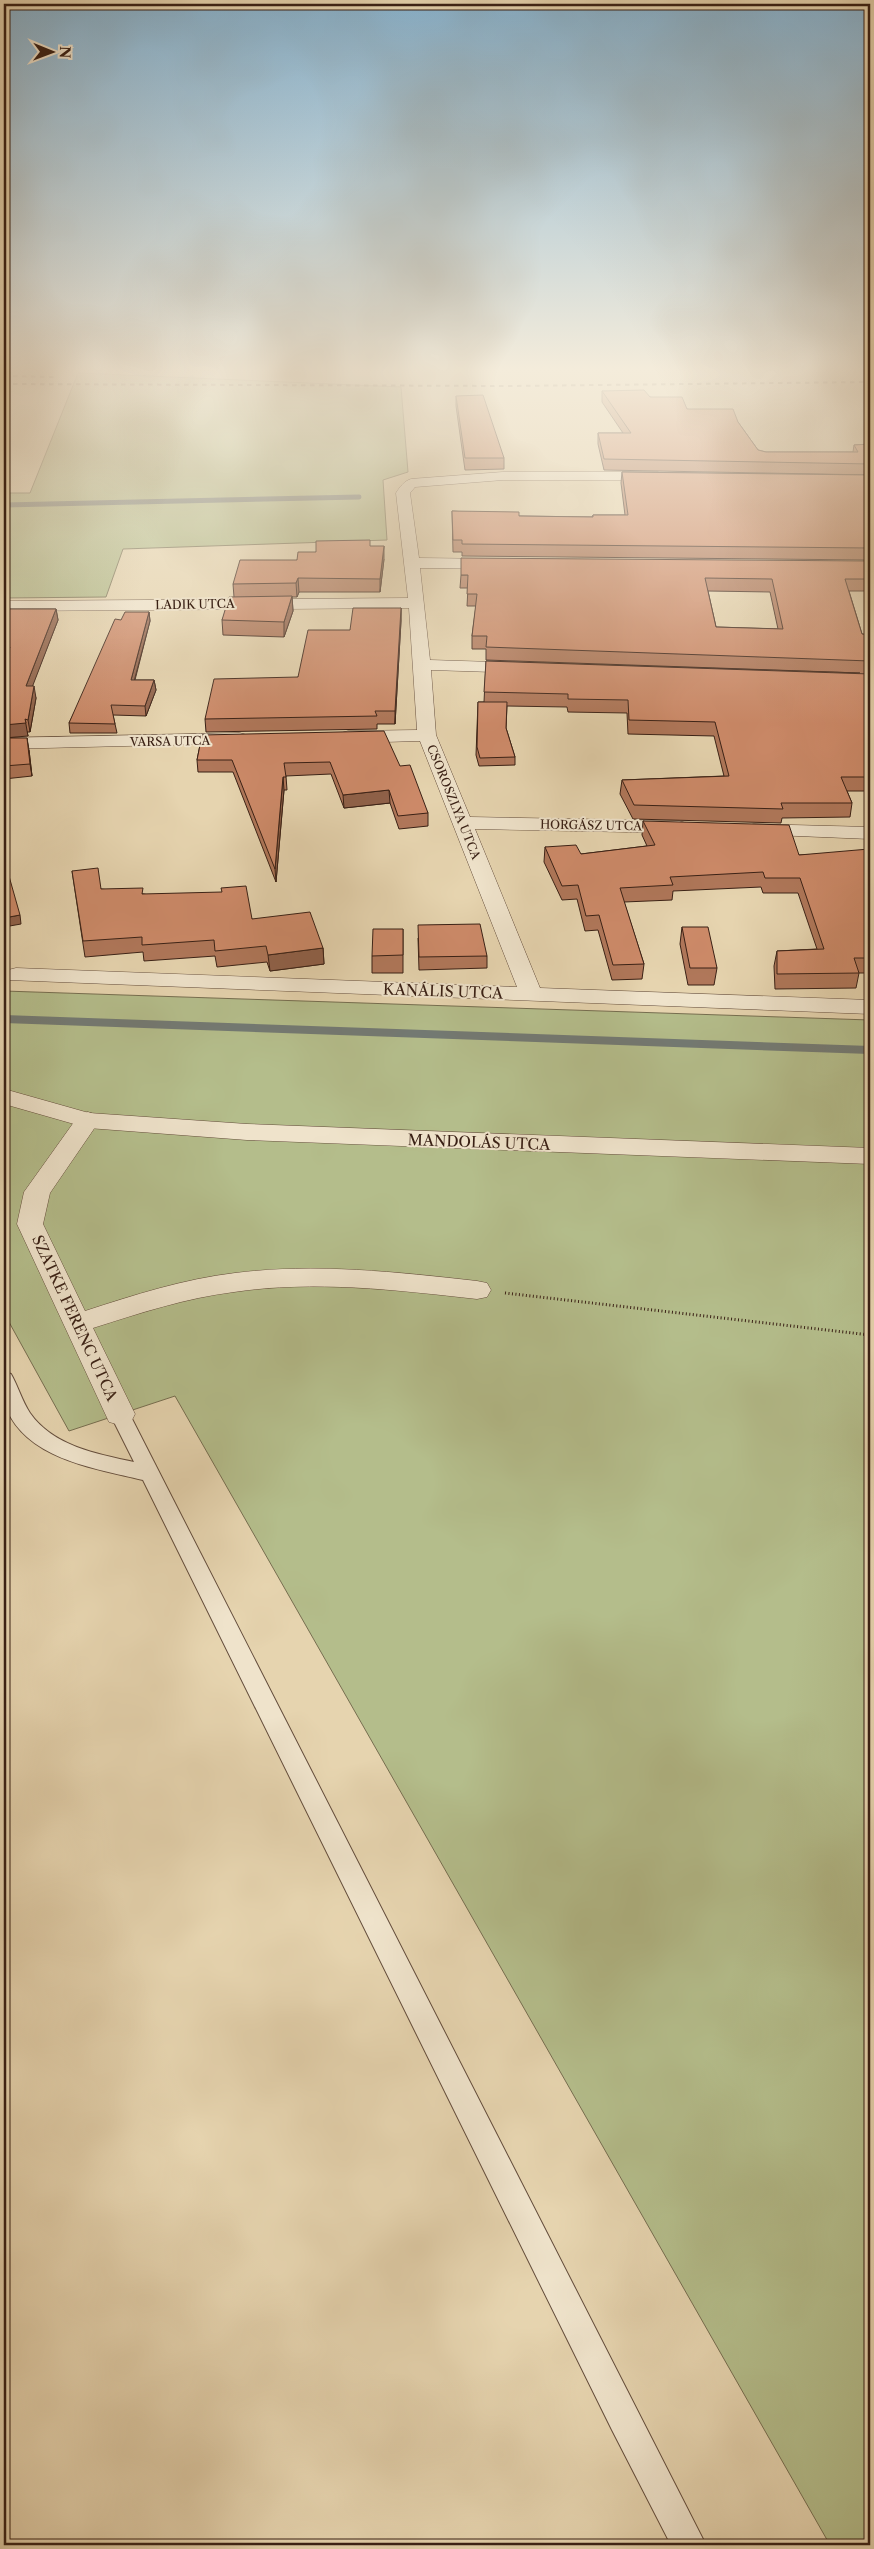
<svg xmlns="http://www.w3.org/2000/svg" width="874" height="2549" font-family="'Libre Caslon Text',serif">
<style>
.green{fill:#b4bd8b;stroke:#766e50}
.lines{fill:none;stroke-linecap:round;stroke-linejoin:round}
.stream-far1{stroke:#737a74;stroke-width:5}
.stream{stroke:#737a74;stroke-width:8}
.service-casing{stroke:#644d3c;stroke-width:2}
.minor-casing{stroke:#644d3c;stroke-width:1}
.tertiary-casing{stroke:#644d3c;stroke-width:1}
.path{stroke:#392015;stroke-width:3;stroke-dasharray:1 2.5;stroke-linecap:butt}
.service{fill:#efe3cb;fill-rule:evenodd}
.minor{fill:#efe3cb;fill-rule:evenodd}
.tertiary{fill:#efe3cb;fill-rule:evenodd}
.rail{stroke:#392015;stroke-width:2;stroke-dasharray:4.5 4.5;stroke-linecap:butt}
.wall{fill:#b0775a;stroke:#392015;fill-rule:evenodd}
.shaded-wall{fill:#90614a;stroke:#392015}
.building{fill:#cd8a69;stroke:#392015;fill-rule:evenodd}
.labels{text-anchor:middle;dominant-baseline:central;stroke-width:4;stroke-linejoin:round;paint-order:stroke}
.far-street-label{font-size:12px;fill:#392015;stroke:#efe3cb}
.street-label{font-size:15px;fill:#392015;stroke:#efe3cb}
</style>
<rect width="100%" height="100%" fill="#e6d4af"/>
<filter id="stains"><feTurbulence type="fractalNoise" baseFrequency=".004" numOctaves="4"/><feColorMatrix values="0 0 0 0 .2 0 0 0 0 .09 0 0 0 0 .02 0 0 0 .5 -.17"/></filter>
<radialGradient id="worn" r=".72"><stop offset=".6" stop-color="#630" stop-opacity="0"/><stop offset="1" stop-color="#630" stop-opacity=".3"/></radialGradient>
<path class="green" d="M78,373l323,14 7,85 -25,8 4,60 -264,9 -17,48 -102,1v-105h26z
M4,991l866,29v1525h-40l-655,-1149 -106,35 -65,-118z"/>
<g class="lines">
<path class="stream-far1" d="M4,505l355,-8"/>
<path class="stream" d="M4,1019l866,31"/>
<g class="service-casing">
<path id="service" d="M4,1372l7,2c7,12 11,27 19,39 23,33 67,41 104,49l-24,-48 3,-5 7,-2 7,2 579,1136h-35l-59,-115 -469,-950c-49,-12 -121,-21 -139,-78 -2,-8 -1,-22 0,-30z"/>
</g>
<g class="minor-casing">
<path id="minor" d="M503,472h155l7,4 -7,4h-155l-88,7 -5,6 9,65 80,1 8,5 -8,5 -79,-1 10,92 94,3 6,1 3,4 -3,4 -6,1 -93,-3 5,65 34,82 209,4 7,2 3,4 -3,4 -7,2 -204,-4 65,159 330,12v14l-862,-34 -3,-5 3,-5 8,-2 501,19 -97,-246 -72,2 -7,-2 -2,-4 2,-4 7,-2 69,-1 -8,-122 -405,3v-10l404,-3 -12,-105c4,-6 8,-12 15,-14z
M240,733l7,2 2,4 -2,4 -243,6v-11z
M754,824l116,3v12l-123,-5 -3,-4 3,-4z
M88,1112l9,3 3,5 -50,73 -7,31 42,87c49,-16 99,-32 150,-38 81,-10 162,-1 242,8l10,2 4,7 -4,7 -10,2c-81,-9 -163,-19 -243,-7 -48,6 -94,21 -141,36l42,86 -4,8 -11,3 -11,-3 -92,-198 7,-32 55,-77z"/>
</g>
<g class="tertiary-casing">
<path id="tertiary" d="M4,1089l85,24 158,11 623,24v16l-623,-24 -159,-12 -84,-24z"/>
</g>
<path class="path" d="M505,1293l365,42"/>
<use href="#service" class="service"/>
<use href="#minor" class="minor"/>
<use href="#tertiary" class="tertiary"/>
<path class="rail" d="M4,376l50,1
M4,384l504,2 362,-4"/>
</g>
<path class="wall" d="M602,391l48,6 37,12 51,13 20,28 8,2h87l1,-7 16,-1v147h-21l13,43 8,1v156h-23l5,12 -2,14 -68,1 -1,5 -148,-4 -13,-25 2,-14 102,-4 -10,-40 -86,-2 -1,-21 -59,-1 -1,-5 -60,-1 -1,22 9,29v8l-36,1 -3,-11 2,-53h6l2,-41 374,12 -374,-13v-11h-14v-13l4,-30h-9l1,-18h-8l1,-13 409,-14v-1l-408,-4v-4h-9l-1,-41 67,5 73,1 1,-2h32l-4,-32 1,-11 248,3 -266,-5 -6,-26v-11h25l-21,-31zM708,591l62,1 8,37 -62,-2z
M456,396l48,62v11l-39,1 -9,-64z
M370,546l14,13 -4,33h-81l-2,5h-5l1,14 -9,26 -61,-2 -1,-15 12,-23 -1,-13 64,-24 19,-8z
M401,608v13l-6,103h-18v5l-171,3 -1,-13 93,-42 52,-47z
M4,609h52l2,11 -26,66 4,12 -6,34h-3l1,4 -23,-77h-1z
M149,612l1,9 -15,59h19l2,10 -10,26 -33,-1 4,18h-47l-1,-10 52,-103z
M202,735l198,31 28,47v13l-29,3 -9,-26 -46,5 -13,-34 -45,2 1,14h-3l-8,92 -43,-110h-35l-1,-12z
M4,738l25,12 3,26 -28,3z
M643,821l156,34 71,-3v121h-11l-3,15 -81,1 -1,-23 3,-15 40,-2 -19,-56h-35l-2,-6 -88,4 -1,9 -48,2 20,62 -2,15 -30,1 -14,-50 -13,1 -8,-32 -15,1 -18,-38 1,-15 36,7 66,-8 -5,-11z
M72,871l29,18 43,5 108,25 71,29 1,16 -54,7 -3,-9 -50,5 -2,-11 -71,5 -1,-9 -58,5z
M682,927l35,41 -3,17h-26l-8,-41z
M403,929v44h-31v-17z
M418,938l69,18v12l-68,2z"/>
<path class="shaded-wall" d="M384,546v13l-4,33v-13z
M298,578l1,14 -2,5 -1,-14z
M292,596l1,15 -9,26v-15z
M401,608v13l-6,103v-13z
M56,609l2,11 -30,78 -2,-12z
M149,612l1,9 -18,68 -1,-9z
M154,680l2,10 -10,26 -1,-10z
M34,686l2,12 -6,34 -2,-12z
M25,719l3,17 -24,2v-13z
M27,738l2,12 3,26 -2,-12z
M283,777l1,13 -8,92 -1,-13z
M389,790l1,13 -46,5 -1,-13z
M20,915l1,9 -17,3v-9z
M323,948l1,16 -54,7 -2,-16z"/>
<path class="building" d="M644,390l6,7h32l5,12h46l5,13 20,28 8,2h92l-4,-7 16,-1v20l-266,-5 -6,-26h33l-29,-42z
M483,395l21,63h-39l-9,-62z
M622,472l248,3v73l-408,-4v-4h-9l-1,-29 67,1v4l74,1v-2h35z
M370,540v6h14l-4,33 -82,-1 -2,5 -63,1 7,-24h57l1,-8h18v-11z
M461,558l409,3v18h-25l17,55 8,1v26l-384,-14 1,-11h-15l5,-42h-10l1,-19h-7zM705,578l67,1 11,50 -67,-2z
M292,596l-8,26 -62,-2 7,-23z
M353,608h48l-6,103h-20l2,5 -172,3 9,-40 84,-2 10,-47h42z
M4,609h52l-30,77h8l-6,34 -3,-1 1,4 -22,2v-62l6,-16h-6z
M125,612h24l-18,68h23l-9,26 -34,-1 4,19 -46,-1 46,-104 6,1z
M486,661l384,13v103h-29l11,26h-71l2,6 -149,-4 -12,-25 107,-4 -14,-54 -86,-2 -1,-20 -60,-1v-5l-84,-2z
M478,702h29l-1,26 9,29 -35,1 -3,-11z
M384,731l16,35 10,-1 18,48 -30,3 -9,-26 -46,5 -13,-33 -46,1 2,14h-3l-8,92 -43,-109h-35l5,-25z
M4,738h23l3,26 -26,2z
M643,821l146,4 10,30 70,-6 1,3v106h-16l5,15 -82,1v-23l47,-2 -24,-71h-35l-2,-6 -93,5 3,8 -53,3 24,76 -31,1 -14,-50 -13,1 -8,-31 -16,1 -17,-39 31,-2 5,9 74,-9z
M4,862h1l15,53 -16,3z
M98,868l3,21 42,-1 -1,6 80,-2 -1,-4 25,-2 6,33 58,-7 13,36 -55,7 -2,-9 -51,5 -1,-11 -72,5v-8l-59,4 -11,-70z
M480,924l7,32 -68,1 -1,-32z
M682,927h26l9,41h-27z
M373,929h30v26l-31,1z"/>
<linearGradient id="sky" x2="0" y2="1"><stop stop-color="#88b5d3"/><stop offset="0.51" stop-color="#f4ecdb"/><stop offset="1" stop-color="#f4ecdb" stop-opacity="0"/></linearGradient>
<rect width="874" height="724" fill="url(#sky)"/>
<g class="labels">
<g class="far-street-label">
<text transform="translate(195 604) rotate(-1)">LADIK UTCA</text>
<text transform="translate(170 741) rotate(-1)">VARSA UTCA</text>
<text transform="translate(454 802) rotate(68)">CSOROSZLYA UTCA</text>
<text transform="translate(591 825) rotate(1)">HORGÁSZ UTCA</text>
</g>
<g class="street-label">
<text transform="translate(443 991) rotate(2)">KANÁLIS UTCA</text>
<text transform="translate(479 1142) rotate(2)">MANDOLÁS UTCA</text>
<text transform="translate(75 1318) rotate(65)">SZATKE FERENC UTCA</text>
</g>
</g>
<rect width="874" height="2549" fill="none" stroke="#e6d4af" stroke-width="20"/>
<rect x="5" y="5" width="864" height="2539" fill="none" stroke="#392015" stroke-width="2.5"/>
<rect x="10" y="10" width="854" height="2529" fill="none" stroke="#392015"/>
<g transform="translate(52 52) rotate(91)" stroke="#efe3cb" stroke-width="4" paint-order="stroke">
<path d="M0-4L9 19L0 12L-9 19Z" fill="#392015"/>
<text y="-8" font-size="14" font-weight="bold" text-anchor="middle" fill="#392015">N</text>
</g>
<rect width="100%" height="100%" filter="url(#stains)"/>
<rect width="100%" height="100%" fill="url(#worn)"/>
</svg>
